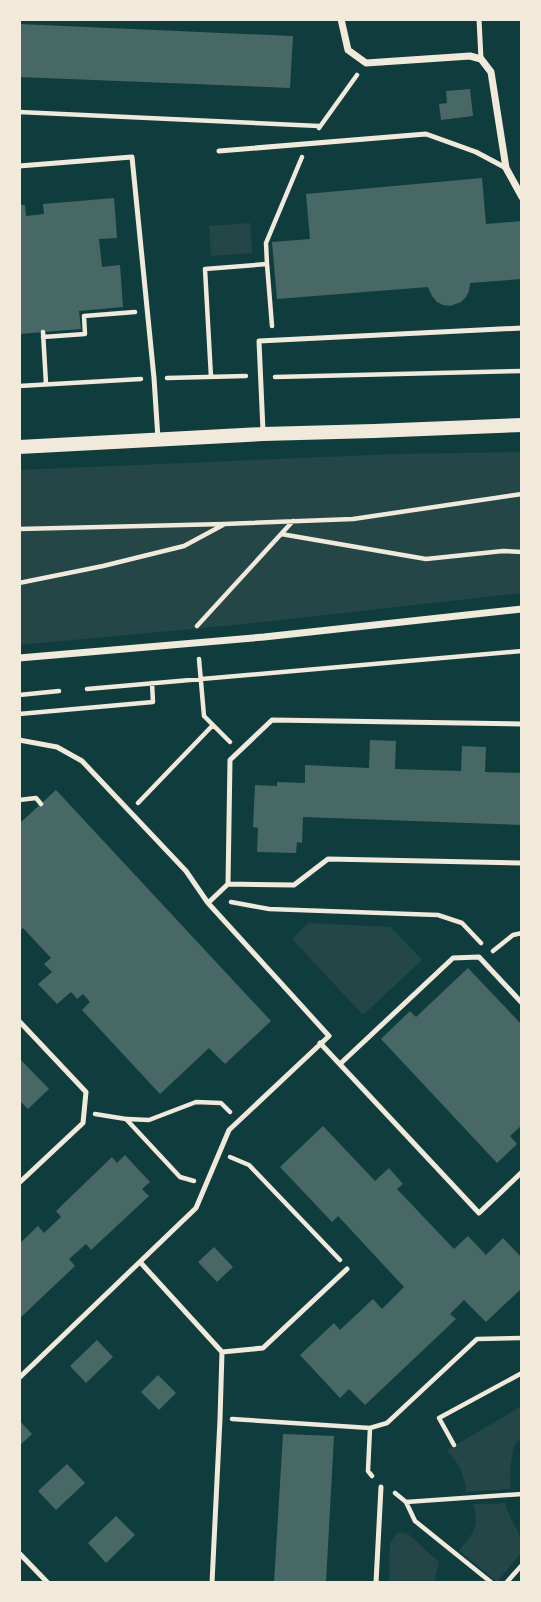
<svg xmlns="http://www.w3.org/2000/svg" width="541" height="1602" font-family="'IBM Plex Sans',sans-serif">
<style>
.green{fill:#244646}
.building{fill:#486865}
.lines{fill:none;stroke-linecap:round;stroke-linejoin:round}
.path{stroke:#f1e9da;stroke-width:4.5}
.service{stroke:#f1e9da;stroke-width:5}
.minor{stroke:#f1e9da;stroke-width:7}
.secondary{stroke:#f1e9da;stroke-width:14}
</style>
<rect width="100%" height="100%" fill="#0f3d3e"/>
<path class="green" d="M250,223l2,30 -41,3 -2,-30z
M522,452v141l-277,31 -226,21v-175l376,-16z
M308,923l83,4 31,33 -59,55 -71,-76z
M522,1406v31l-8,8 -4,25 1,19 -45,3c-2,-21 -7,-27 -19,-42z
M506,1503v5l16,32v12l-25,30 -38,-32c14,-14 21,-26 14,-46z
M398,1532l10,2 31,28 -5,21h-45l1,-40z"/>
<path class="building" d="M19,24l274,12 -3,52 -271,-11z
M470,89l3,27 -32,4 -2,-16 8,-1 -1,-12z
M482,178l4,46 36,-3v58l-52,4 -1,8 -3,6 -5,5 -11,4 -7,-1 -6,-3 -5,-6 -4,-9 -151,12 -5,-57 38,-3 -4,-45z
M114,198l3,40 -18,1 3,28 18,-2 3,42 -44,4 2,18 -62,5v-129h6l1,11 18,-2 -1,-10z
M370,740l26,1 -1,28 66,2 1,-25 24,1 -1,25 37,1v52l-219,-8 -1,26 -5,-1 -1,11 -39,-1 1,-24 -5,-1 2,-42 22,1v-4l28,1v-18l64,3z
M56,790l215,231 -46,43 -16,-16 -49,46 -78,-84 8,-8 -7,-8 -6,5 -6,-7 -14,12 -19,-20 14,-12 -8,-8 7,-6 -28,-30 -4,3v-107z
M468,968l54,57v100l-12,11 7,8 -20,19 -116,-124 29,-28 6,6z
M19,1058l30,31 -21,20 -9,-9z
M323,1126l52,55 14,-13 14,16 -6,5 57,60 14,-13 18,19 17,-17 19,20v30l-36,34 -22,-22 -14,14 6,5 -91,86 -16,-16 -9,9 -40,-43 34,-32 6,7 33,-31 9,10 22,-22 -66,-71 -6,6 -52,-55z
M125,1155l25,27 -8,7 7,7 -58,54 -5,-6 -17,15 6,7 -56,53v-75l19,-18 6,7 17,-16 -5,-6 56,-54 5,6z
M214,1247l19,20 -16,15 -19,-20z
M97,1340l16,17 -27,26 -16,-17z
M158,1375l18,18 -17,17 -18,-18z
M19,1420l13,14 -13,12z
M283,1434l51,2 -8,147h-52z
M67,1464l18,19 -29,27 -18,-19z
M116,1516l19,19 -29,28 -18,-20z"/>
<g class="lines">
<path class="path" d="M19,112l300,14
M319,128l38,-53
M267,264l5,62
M43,332l3,52
M43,337l42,-3 -1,-18 51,-4
M211,377l-6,-108 62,-5 -1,-21 36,-86
M275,377l247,-6
M167,378l79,-2
M19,386l122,-7
M19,529l205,-5 129,-5 169,-25
M281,534l145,25 77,-8 19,1
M19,583l84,-17 81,-20 39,-21
M197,626l96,-105
M199,659l5,57 26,26
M87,689l435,-38
M19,695l40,-4
M19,714l134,-12 -1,-19
M19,800l17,-2 5,6
M138,803l75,-78
M231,902l38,7 169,6 24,8 19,20
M493,951l20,-16 9,-2
M95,1114l31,5 54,58 14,4
M127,1119l22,1 47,-18 25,1 9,9
M230,1157l19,8 91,95
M232,1419l138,9 -2,43 4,5
M370,1428l17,-5 90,-84 45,-1
M454,1445l-15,-27 83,-45
M395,1493l11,9 9,19 77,62
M406,1502l116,-8
M506,1583l16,-18"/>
<path class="service" d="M479,19l2,40
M219,151l207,-17 50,18 30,16
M19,166l113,-9 22,221 4,61
M263,431l-4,-90 263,-13
M19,740l38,7 25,14 104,110 22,32 121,133 -100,94 -33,78 -177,170
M228,884l2,-124 42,-40 250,4
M208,903l20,-19 66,1 34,-26 194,4
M19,1021l67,71 -3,31 -64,60
M320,1043l159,170 43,-41
M340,1064l113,-106 26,-1 43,46
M140,1262l82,90 -2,67 -8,164
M222,1352l41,-4 84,-79
M19,1553l29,30
M376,1583l5,-96"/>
<path class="minor" d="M341,19l7,31 18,13 104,-7 11,3 10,13 15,96 16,29
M19,658l245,-21 258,-28"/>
<path class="secondary" d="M19,447l244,-13 111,-3 148,-6"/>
</g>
<rect width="541" height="1602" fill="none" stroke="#f1e9da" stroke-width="42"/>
</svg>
